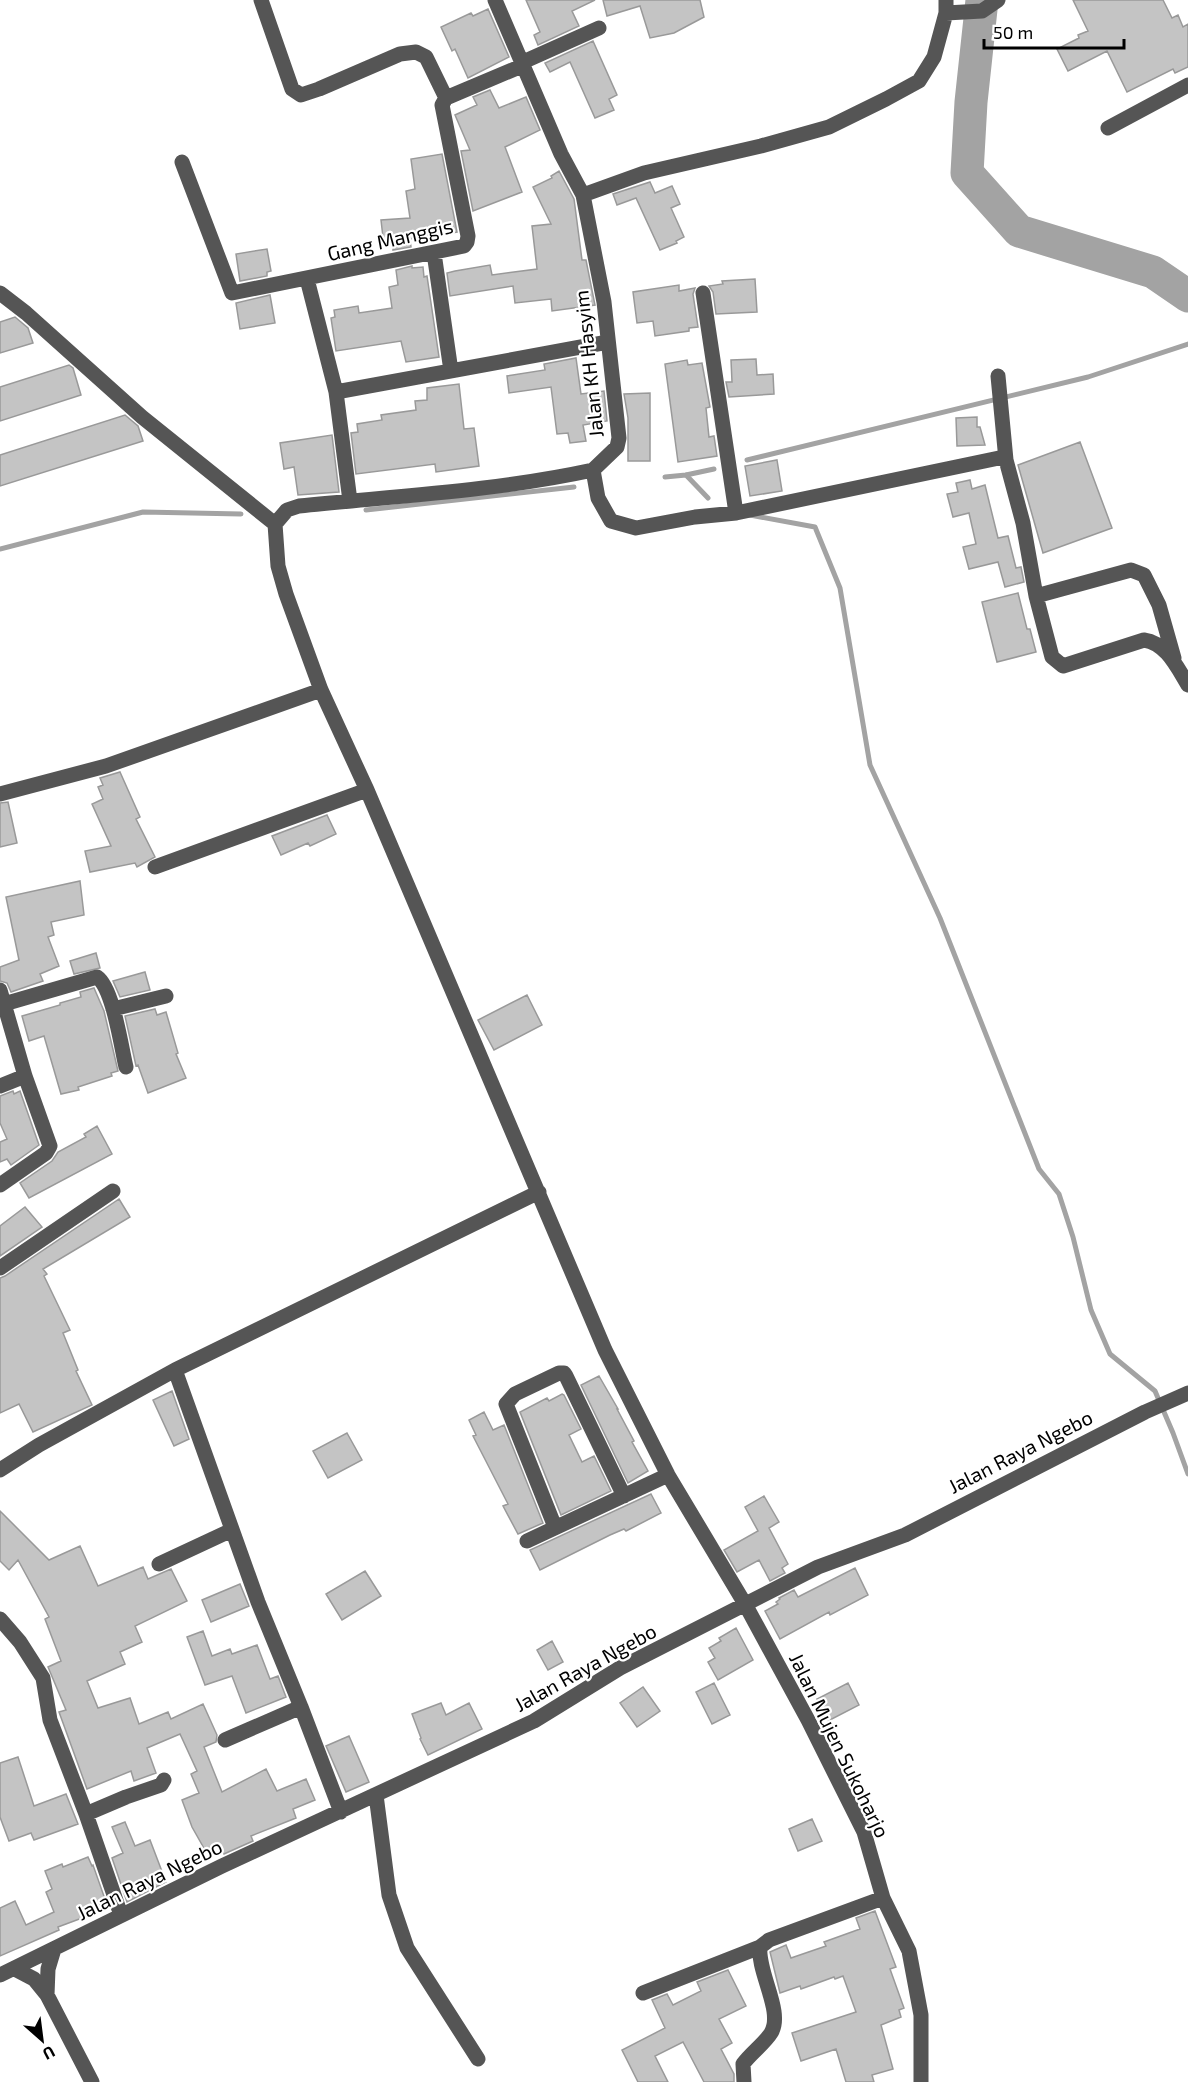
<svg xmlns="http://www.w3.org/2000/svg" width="1188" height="2082" font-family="'Exo 2',sans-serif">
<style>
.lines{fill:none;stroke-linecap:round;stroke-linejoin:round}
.stream{stroke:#a3a3a3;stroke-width:5}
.river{stroke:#a3a3a3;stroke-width:33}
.building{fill:#c4c4c4;stroke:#999;stroke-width:1.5}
.minor{stroke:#555;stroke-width:15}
.labels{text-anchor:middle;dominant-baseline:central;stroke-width:4.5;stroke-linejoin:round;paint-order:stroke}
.street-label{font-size:20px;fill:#000;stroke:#fff}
</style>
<rect width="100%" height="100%" fill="#fff"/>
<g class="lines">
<path class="stream" d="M747,460l341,-83 100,-33
M686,475l22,23
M665,477l21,-2 28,-6
M366,510l208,-23
M750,515l65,12 25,61 30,177 70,153 99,251 20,25 14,43 18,73 19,44 45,37 18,42 15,41
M0,549l143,-37 98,2"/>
<path class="river" d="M982,0l-11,102 -4,71 52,58 134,41 35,24"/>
</g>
<path class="building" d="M526,0h69l-23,11 7,15 -41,19 -4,-10 6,-3z
M603,0h97l4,17 -30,16 -24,5 -10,-32 -33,10z
M1073,0h90l9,18 6,-3 5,12 5,-3v43l-13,6 -2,-4 -46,23 -20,-41 -39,20 -11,-22 22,-11 -1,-3 10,-4z
M488,9l21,48 -41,21 -13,-29 -3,2 -11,-24 30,-14 2,3z
M593,41l24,54 -8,4 5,11 -19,8 -25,-56 -20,10 -5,-9z
M490,90l9,18 27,-11 14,33 -35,17 17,45 -49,19 -12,-60 9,-1 -15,-35 22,-10 -4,-8z
M442,154l15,78 -47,7 1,8 -18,3v-5l-9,1 -3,-26 29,-2 -4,-27 9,-2 -4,-30z
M559,171l15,28 8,61h4l9,45 -43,6 -1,-12 -36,4 -2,-17 -63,10 -3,-23 8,-2 35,-6 2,10 45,-6 -5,-43 19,-2 -18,-37 19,-9 -1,-2z
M650,182l5,11 17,-7 8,18 -9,4 13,29 -8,4 1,2 -17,7 -24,-52 -19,7 -4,-11z
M267,249l4,22 -4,1v4l-27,5 -4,-27z
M412,266v2l11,-1 1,10 3,-1 12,81 -33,5 -5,-21 -65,10 -5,-33 4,-1 -1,-7 24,-4 1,7 33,-5 -3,-21 9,-2 -2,-15z
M755,279l2,33 -41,2 -3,-22 -4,-6 14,-2 -1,-3z
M679,285v6l16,-3 -2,6 5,33 -9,1v3l-34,5 -2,-15 -16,2 -4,-31z
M270,295l5,28 -35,6 -4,-26z
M15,317l13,11 5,15 -33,10v-31z
M576,358l5,36 23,-3 3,30 -24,4 3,16 -16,2 -2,-10 -11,1 -6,-47 -42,6 -2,-17 38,-6 -1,-6z
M756,359l1,16 16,-1 1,20 -45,3 -3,-15h6l-1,-22z
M687,360l1,5 14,-2 8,44 -4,1 3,29 5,-1 3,20 -39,6 -13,-98z
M69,365l4,3 8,27 -81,26v-34z
M459,384l5,45 10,-1 5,38 -43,6 -1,-8 -79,10 -5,-41 7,-1 -1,-8 25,-4 -1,-5 35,-5 -1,-9 12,-1v-12z
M650,393v68h-22v-43l-4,-24z
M125,415l13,11 5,15 -143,45v-31z
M977,417v10h3l5,18 -28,1 -1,-28z
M332,435l7,57 -41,3 -4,-28 -10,2 -4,-26z
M1080,442l32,86 -69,25 -25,-88z
M777,460l5,31 -32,5 -5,-30z
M970,480l2,9 13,-4 13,53 10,-2 8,32 5,-1 3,15 -19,5 -7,-25 -29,7 -6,-22 13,-3 -7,-31 -16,4 -6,-23 11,-2 -2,-9z
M1018,593l9,36h3l6,23 -39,10 -15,-60z
M120,772l20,45 -4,2 19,38 -18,10 -2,-4 -45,9 -5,-21 26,-5 -19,-42 11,-5 -5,-12 5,-2 -3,-7z
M8,802l9,41 -17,4v-44z
M327,815l9,19 -26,12 -2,-3 -27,12 -9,-19z
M80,881l4,34 -33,7 3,13 -6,2 11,29 -19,8 3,7 -32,11 -4,-9 -7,-2v-14l19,-7 -13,-63z
M96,953l4,15 -26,6 -4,-13z
M145,972l5,18 -30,7 -7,-16z
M94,988l10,23 14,60 -7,2 1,3 -34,11 1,3 -18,4 -17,-58 -15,5 -7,-25 38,-11v-2l21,-6 -1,-5z
M527,995l15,30 -48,25 -16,-30z
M155,1009l2,6 9,-3 12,41 -2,1 10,24 -38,15 -10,-28 -2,1 -11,-50z
M13,1091l1,3 6,-3 19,54 -28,20 -4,-6 -7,3v-20l7,-3 -7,-16v-27z
M97,1126l15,28 -83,44 -9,-15 32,-22 6,-9 28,-15 -2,-3z
M119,1199l11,18 -87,52 4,5 -3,2 26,54 -7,3 15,37 -2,1 16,34 -59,27 -14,-28 -19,9v-135l5,-2z
M25,1207l17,20 -42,29v-30z
M599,1376l19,33h-1l17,32 -2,1 16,29 -20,12 -47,-98z
M172,1391l17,48 -15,7 -21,-46z
M562,1394l2,1 17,34 -12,6 13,27 12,-6 17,35 -50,24 -41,-103 27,-14 2,3z
M484,1412l9,18 11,-5 39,98 -25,11 -15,-28 5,-2 -35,-68 3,-1 -7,-15z
M347,1433l15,27 -34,18 -15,-27z
M651,1494l10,19 -35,18 -2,-2 -14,6 -70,35 -10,-20z
M764,1496l15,26 -10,6 19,36 -6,4 3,5 -15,8 -11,-21 -22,12 -13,-22 34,-19 -13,-24z
M0,1511l49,49 31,-14 18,40 45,-19 5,12 23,-10 16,32 -52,25 7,16 -22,10 5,12 -38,17 11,27 32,-10 9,26 29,-12 3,7 32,-15 14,31 -1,7 -12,5 18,45 44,-23 11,22 29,-12 9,21 -22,9 3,9 -45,18 2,5 -29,13 -6,-11 -13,7 -13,-23 -10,-27 17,-7 -8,-19 6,-3 -17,-37 -33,14 9,25 -22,8 -3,-10 -44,18 -28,-77 7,-2 -18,-43 13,-6 -16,-42 4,-2 -31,-57 -9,10 -9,-9z
M855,1568l13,27 -38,20 -1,-3 -49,27 -15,-28 13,-7 -2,-2 4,-3 -1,-1 15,-8 4,7z
M365,1571l16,25 -39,24 -16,-26z
M240,1584l9,22 -38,16 -9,-22z
M736,1628l17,32 -35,20 -10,-18 7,-4 -6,-10 12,-7 -2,-3z
M203,1631l9,25 18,-7 2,5 25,-9 13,34 8,-3 8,21 -40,16 -14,-37 -27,9 -18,-48z
M552,1641l11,21 -15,8 -11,-20z
M714,1683l16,32 -18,9 -16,-32z
M848,1683l11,22 -31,16 -11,-22z
M643,1687l17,24 -23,16 -17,-24z
M441,1703l5,12 23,-12 13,26 -54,26 -8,-16 1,-1 -9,-24z
M349,1736l20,46 -23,10 -20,-46z
M18,1757l16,49 32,-12 12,30 -44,16 -3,-7 -22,8 -9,-24v-54z
M812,1819l10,22 -24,10 -9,-22z
M125,1822l10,24 15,-6 16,42 -39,20 -15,-44 11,-5 -11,-26z
M88,1857l4,9 1,-1 13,37 -26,10 2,6 -24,9 1,3 -59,26v-48l15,-7 11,24 28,-13 -8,-20 6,-3 -7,-18 17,-7 1,3z
M875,1911l21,56 -6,2 14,39 -5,2 2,7 -20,8 12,44 -21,6 2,7h-28l-10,-33 -35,12 -9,-28 64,-21 -13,-36 -8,3 -1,-2 -33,12 -1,-3 -20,7 -10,-41 16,-7 5,13 35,-12 -2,-4 36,-13 -4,-11z
M728,1970l18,36 -27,13 13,24 -11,6 13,25v8h-30l-21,-40 -28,14 13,26h-30l-16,-32 43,-22 -13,-28 15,-6 6,11 28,-14 -4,-9z"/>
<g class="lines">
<path class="minor" d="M261,0l31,89 9,6 18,-6 81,-35 16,-2 10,5 20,41
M495,0l66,154 22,41 21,107 15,136 -2,9 -24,23
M946,13l36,-2 16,-11
M523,62l76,-34
M1108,128l80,-43
M182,162l50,131 232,-47 3,-4 1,-6 -26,-131 4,-7 78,-33
M583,195l61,-22 117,-27 68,-19 57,-28 33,-18 15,-24 12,-44v-13
M434,253l17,118
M307,279l29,113 14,109
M0,293l26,20 116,104 133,107
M703,293l33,220
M998,376l8,84 17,63 13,73 16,61 11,9 81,-26c22,3 33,27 44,45
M336,392l272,-50
M593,470c-97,21 -196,26 -294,36l-12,4 -12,14 3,42 8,28 35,96 46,100 238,560 63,125 77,129 63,116 56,112 19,66 26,53 12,64v67
M593,470l5,28 13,23 25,7 59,-11 41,-4 263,-55 7,2
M1036,596l95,-26 13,5 15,30 15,53
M0,794l106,-28 215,-76
M155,867l212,-77
M0,990l25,86 25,70 -4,7 -46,32
M4,1004l93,-27c16,11 24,69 29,90
M113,1009l53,-13
M0,1086l25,-10
M0,1268l113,-77
M175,1370l364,-178
M0,1470l39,-25 136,-75 83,232 43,105 40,105
M555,1527l-49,-123 9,-10 44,-21h5l2,3 58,120
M527,1541l141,-66
M159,1564l73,-34
M0,1619l20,23 23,36 7,42 36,94 35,101
M225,1740l76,-33
M376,1795l13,100 18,53 71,111
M86,1814l40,-17 35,-12 3,-5
M15,1969l19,10 13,16 45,87
M0,1975l222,-109 312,-145 86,-53 198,-101 87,-32 240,-123 43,-19
M643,1993l117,-46
M47,1995l1,-26 6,-20
M744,2082l-1,-18c8,-11 22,-21 28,-31 13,-21 -14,-61 -11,-86l9,-7 114,-42"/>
</g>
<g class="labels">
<g class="street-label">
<text transform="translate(390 239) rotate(-13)">Gang Manggis</text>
<text transform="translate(588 364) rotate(-96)">Jalan KH Hasyim</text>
<text transform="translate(1020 1451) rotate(-27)">Jalan Raya Ngebo</text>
<text transform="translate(585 1667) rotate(-29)">Jalan Raya Ngebo</text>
<text transform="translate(840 1745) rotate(64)">Jalan Mujen Sukoharjo</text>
<text transform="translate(149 1879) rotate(-26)">Jalan Raya Ngebo</text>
</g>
</g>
<g transform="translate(42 2040) rotate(152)" stroke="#ffffff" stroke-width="4.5" paint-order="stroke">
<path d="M0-4.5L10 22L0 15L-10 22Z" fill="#000000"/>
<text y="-9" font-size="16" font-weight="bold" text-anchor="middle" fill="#000000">U</text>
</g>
<path d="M984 39v9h140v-9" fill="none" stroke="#000000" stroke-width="3"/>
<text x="993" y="39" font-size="18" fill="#000000" stroke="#ffffff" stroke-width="4.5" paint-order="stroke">50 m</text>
</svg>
